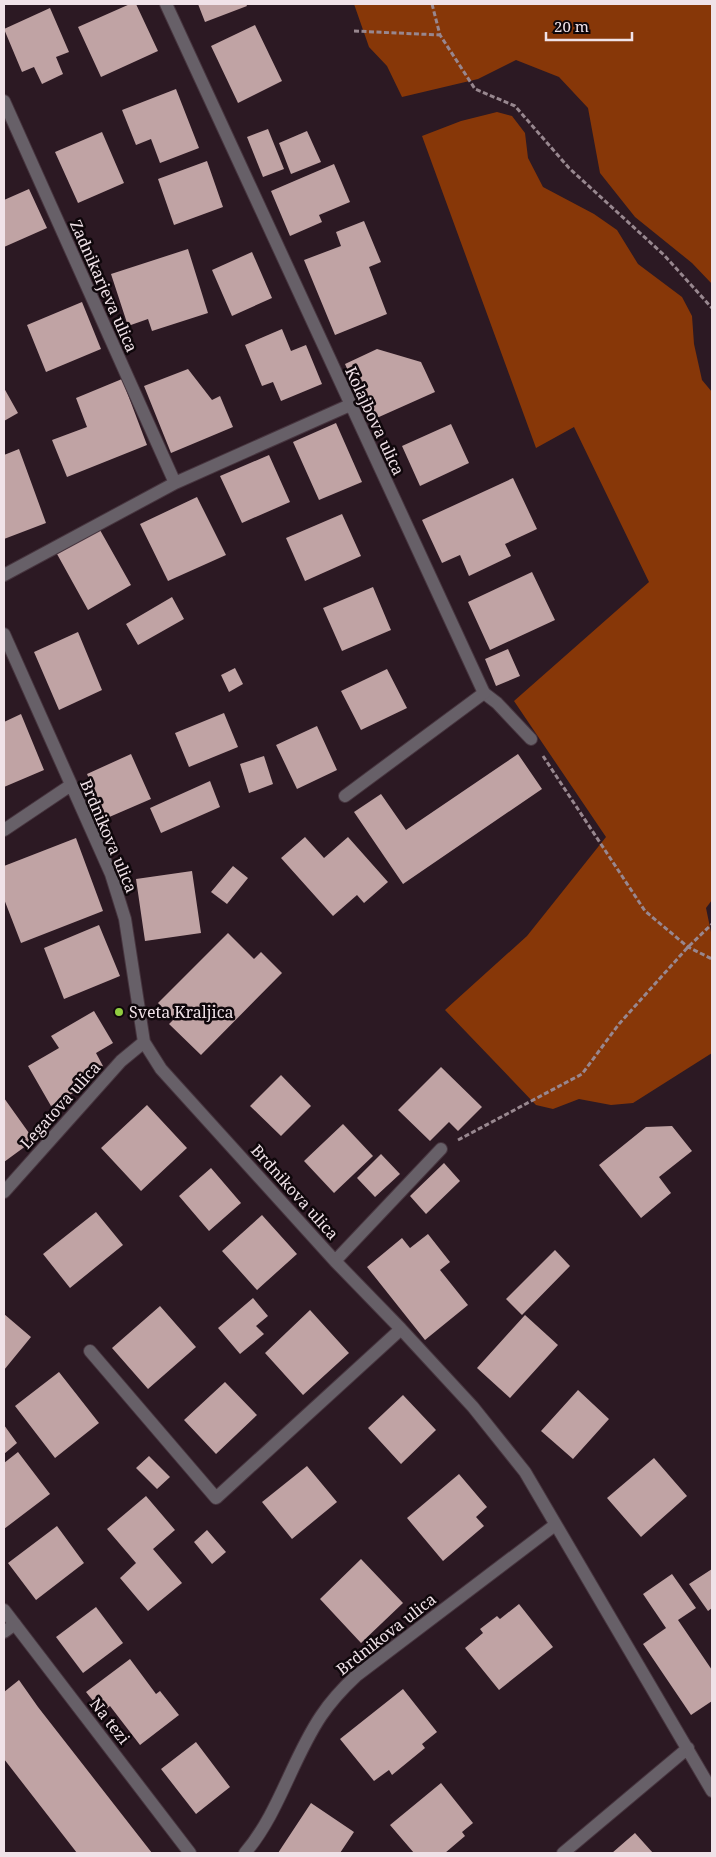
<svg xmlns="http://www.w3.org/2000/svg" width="716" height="1857" font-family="'Noto Serif',serif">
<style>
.forest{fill:#873708}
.building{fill:#c0a3a4}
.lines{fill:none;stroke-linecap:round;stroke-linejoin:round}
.lane-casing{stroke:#47353f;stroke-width:14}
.street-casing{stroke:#47353f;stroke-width:14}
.path{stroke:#98878f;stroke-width:3;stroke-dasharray:5 2.5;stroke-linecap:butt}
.lane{stroke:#676068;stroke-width:12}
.street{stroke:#676068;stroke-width:12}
.poi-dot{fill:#91cd40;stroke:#0f070b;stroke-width:2}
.labels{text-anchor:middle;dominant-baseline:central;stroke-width:5;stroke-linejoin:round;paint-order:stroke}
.street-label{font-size:16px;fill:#f0e2e8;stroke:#0f070b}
.poi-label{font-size:16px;fill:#f0e2e8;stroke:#0f070b;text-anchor:start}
</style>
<rect width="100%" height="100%" fill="#2c1923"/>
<path class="forest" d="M354,4h358v280l-20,-21 -57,-46 -35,-44 -12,-65 -29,-31 -43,-17 -38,19 -76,18 -15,-31 -18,-19z
M497,112l15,4 13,17 3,25 15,29 51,27 23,16 21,34 44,33 10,19 2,28 8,36 10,12v508l-6,8 6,29v116l-79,50 -22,2 -32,-6 -26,10 -17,-4 -91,-95 82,-74 79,-99 -92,-136 135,-119 -75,-155 -38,21 -114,-312 39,-15z"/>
<path class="building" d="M130,4h6l22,47 -57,26 -23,-50z
M198,4h48l1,2 -42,16z
M50,8l19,44 -13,5 7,17 -21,10 -8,-17 -12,5 -18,-43z
M255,25l27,56 -44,22 -27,-57z
M176,89l23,59 -39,15 -9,-24 -15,6 -14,-35z
M268,129l16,40 -21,8 -16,-40z
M307,131l14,31 -30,12 -12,-31z
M102,132l22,51 -46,20 -23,-51z
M207,161l16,46 -49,18 -16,-46z
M334,164l16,38 -31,13 3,7 -32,14 -19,-45z
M29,189l18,39 -43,19v-47z
M364,221l17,41 -12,5 18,47 -52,21 -31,-75 37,-14 -5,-14z
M188,249l20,64 -56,18 -4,-12 -20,7 -17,-52z
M252,252l20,46 -40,18 -20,-46z
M82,302l19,47 -55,23 -19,-47z
M282,329l9,22 15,-6 16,39 -41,17 -8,-19 -11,4 -17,-41z
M377,349l44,13 14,30 -65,29 -25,-57z
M188,369l24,31 8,-4 13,31 -62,26 -27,-67z
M122,379l25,66 -80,32 -15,-37 35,-13 -11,-29z
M4,388l14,25 -14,8z
M336,423l26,59 -43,18 -26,-58z
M451,424l18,39 -49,23 -18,-40z
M19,449l27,74 -42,16v-84z
M269,455l21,47 -48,21 -22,-47z
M513,478l24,51 -32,15 6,12 -42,20 -9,-21 -18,8 -20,-43z
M197,497l29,58 -58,26 -28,-57z
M342,514l19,42 -56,25 -19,-43z
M100,530l31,55 -43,25 -31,-56z
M532,572l23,48 -65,30 -22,-48z
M373,587l18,43 -49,21 -19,-43z
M172,597l12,22 -46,26 -12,-21z
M78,632l24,58 -43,20 -25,-58z
M508,649l12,27 -24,10 -11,-27z
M235,668l8,16 -14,8 -8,-17z
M387,669l20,39 -46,22 -20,-39z
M224,713l14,34 -49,20 -14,-34z
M21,714l23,56 -40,17v-65z
M317,726l20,44 -40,19 -21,-44z
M131,754l20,45 -44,19 -20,-44z
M518,754l24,35 -139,95 -49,-72 27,-18 25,36z
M264,756l9,28 -24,9 -9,-29z
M210,781l10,26 -59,26 -11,-25z
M305,837l19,21 24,-21 40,45 -24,21 -7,-8 -24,21 -52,-58z
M76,838l27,73 -82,32 -17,-44v-33z
M233,866l15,12 -21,26 -16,-12z
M192,871l9,62 -56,8 -9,-62z
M99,925l21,51 -56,23 -20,-51z
M228,933l26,26 7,-7 21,21 -81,82 -32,-31 5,-5 -16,-16z
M94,1011l19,32 -17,10 7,13 -17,10 4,7 -39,23 -23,-40 31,-18 -8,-12z
M441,1067l41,40 -24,24 -9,-9 -19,19 -32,-31z
M281,1075l30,31 -30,30 -31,-30z
M4,1098l30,42 -30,22z
M147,1105l40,43 -46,43 -40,-43z
M343,1124l30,32 -39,37 -30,-32z
M672,1126l20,25 -33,26 12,16 -30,25 -42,-53 47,-38z
M381,1154l19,20 -25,23 -18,-19z
M444,1163l16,18 -34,33 -16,-18z
M211,1168l30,35 -32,28 -30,-35z
M96,1212l27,33 -53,43 -27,-34z
M262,1215l35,39 -40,36 -35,-39z
M428,1234l22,28 -10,8 28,35 -43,35 -58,-73 35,-29 8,10z
M555,1250l15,16 -48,49 -16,-16z
M253,1298l15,18 -12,10 8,8 -24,20 -22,-26z
M160,1306l36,41 -48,42 -36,-41z
M310,1310l39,43 -46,42 -38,-42z
M4,1314l27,23 -27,33z
M525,1315l33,30 -48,53 -33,-30z
M59,1372l40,51 -44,35 -40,-52z
M225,1382l32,33 -41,39 -32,-34z
M578,1390l31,29 -36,40 -32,-28z
M403,1395l33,35 -35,34 -33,-36z
M4,1425l13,18 -13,11z
M18,1452l32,42 -46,35v-66z
M149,1456l21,21 -13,12 -21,-21z
M654,1458l33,38 -46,41 -34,-39z
M307,1466l30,36 -45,37 -30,-37z
M459,1474l28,33 -11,10 8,9 -41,35 -36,-43z
M146,1496l29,34 -22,19 29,34 -34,28 -28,-33 16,-15 -29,-34z
M57,1526l27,37 -48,37 -28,-37z
M207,1530l19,22 -14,12 -18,-22z
M361,1559l42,44 -42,40 -41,-44z
M712,1569v39l-4,3 -19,-27z
M672,1574l24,34 -18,12 34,50v31l-21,14 -48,-71 23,-16 -23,-34z
M519,1604l34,43 -54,43 -34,-42 18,-15 -3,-4 17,-13 3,3z
M96,1607l27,36 -40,30 -27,-36z
M130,1659l26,35 4,-3 19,24 -39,30 -30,-39 -8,6 -16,-20z
M19,1680l19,27 114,146h-75l-73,-94v-67z
M403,1689l34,43 -15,12 3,4 -33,27 -3,-5 -15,11 -34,-42z
M196,1742l34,45 -34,27 -35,-45z
M441,1783l32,40 -11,9 3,4 -20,17h-31l-24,-28z
M311,1803l43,29 -14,21h-62z
M635,1833l18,20h-41z"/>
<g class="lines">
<g class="lane-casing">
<path id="lane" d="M484,693l13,10 34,36"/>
</g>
<g class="street-casing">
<path id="street" d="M166,4l318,689 -139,103
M4,101l171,382
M4,575l171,-92 175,-78
M4,634l107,240 14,45 19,123 17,27 174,192 66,68 72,78 52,65 187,319
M4,830l67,-45
M4,1192l117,-131 23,-19
M335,1261l106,-112
M90,1351l126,147 185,-169
M4,1610l186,243
M4,1632l11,-8
M245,1853c34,-40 47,-94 76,-137 10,-15 22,-28 35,-40l199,-151
M563,1853l125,-105"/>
</g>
<path class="path" d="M432,4l8,31 35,54 40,17 54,62 95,87 48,53
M354,31l86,4
M543,756l102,155 43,36 24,12
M458,1140l124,-66 37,-50 69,-77 24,-23"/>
<use href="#lane" class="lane"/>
<use href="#street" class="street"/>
</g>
<circle class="poi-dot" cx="119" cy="1012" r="5"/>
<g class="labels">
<g class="street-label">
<text transform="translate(104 286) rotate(66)">Zadnikarjeva ulica</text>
<text transform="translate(375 421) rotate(65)">Kolajbova ulica</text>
<text transform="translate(109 836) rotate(67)">Brdnikova ulica</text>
<text transform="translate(60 1105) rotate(-48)">Legatova ulica</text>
<text transform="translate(295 1192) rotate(48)">Brdnikova ulica</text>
<text transform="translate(386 1634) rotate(-38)">Brdnikova ulica</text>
<text transform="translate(110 1721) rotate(52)">Na tezi</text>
</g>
<g class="poi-label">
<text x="129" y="1012">Sveta Kraljica</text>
</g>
</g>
<rect width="716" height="1857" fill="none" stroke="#f0e2e8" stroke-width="10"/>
<path d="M546 32v8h86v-8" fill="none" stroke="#f0e2e8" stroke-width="2.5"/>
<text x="554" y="32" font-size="15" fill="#f0e2e8" stroke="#0f070b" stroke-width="4" paint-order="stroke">20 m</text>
</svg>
